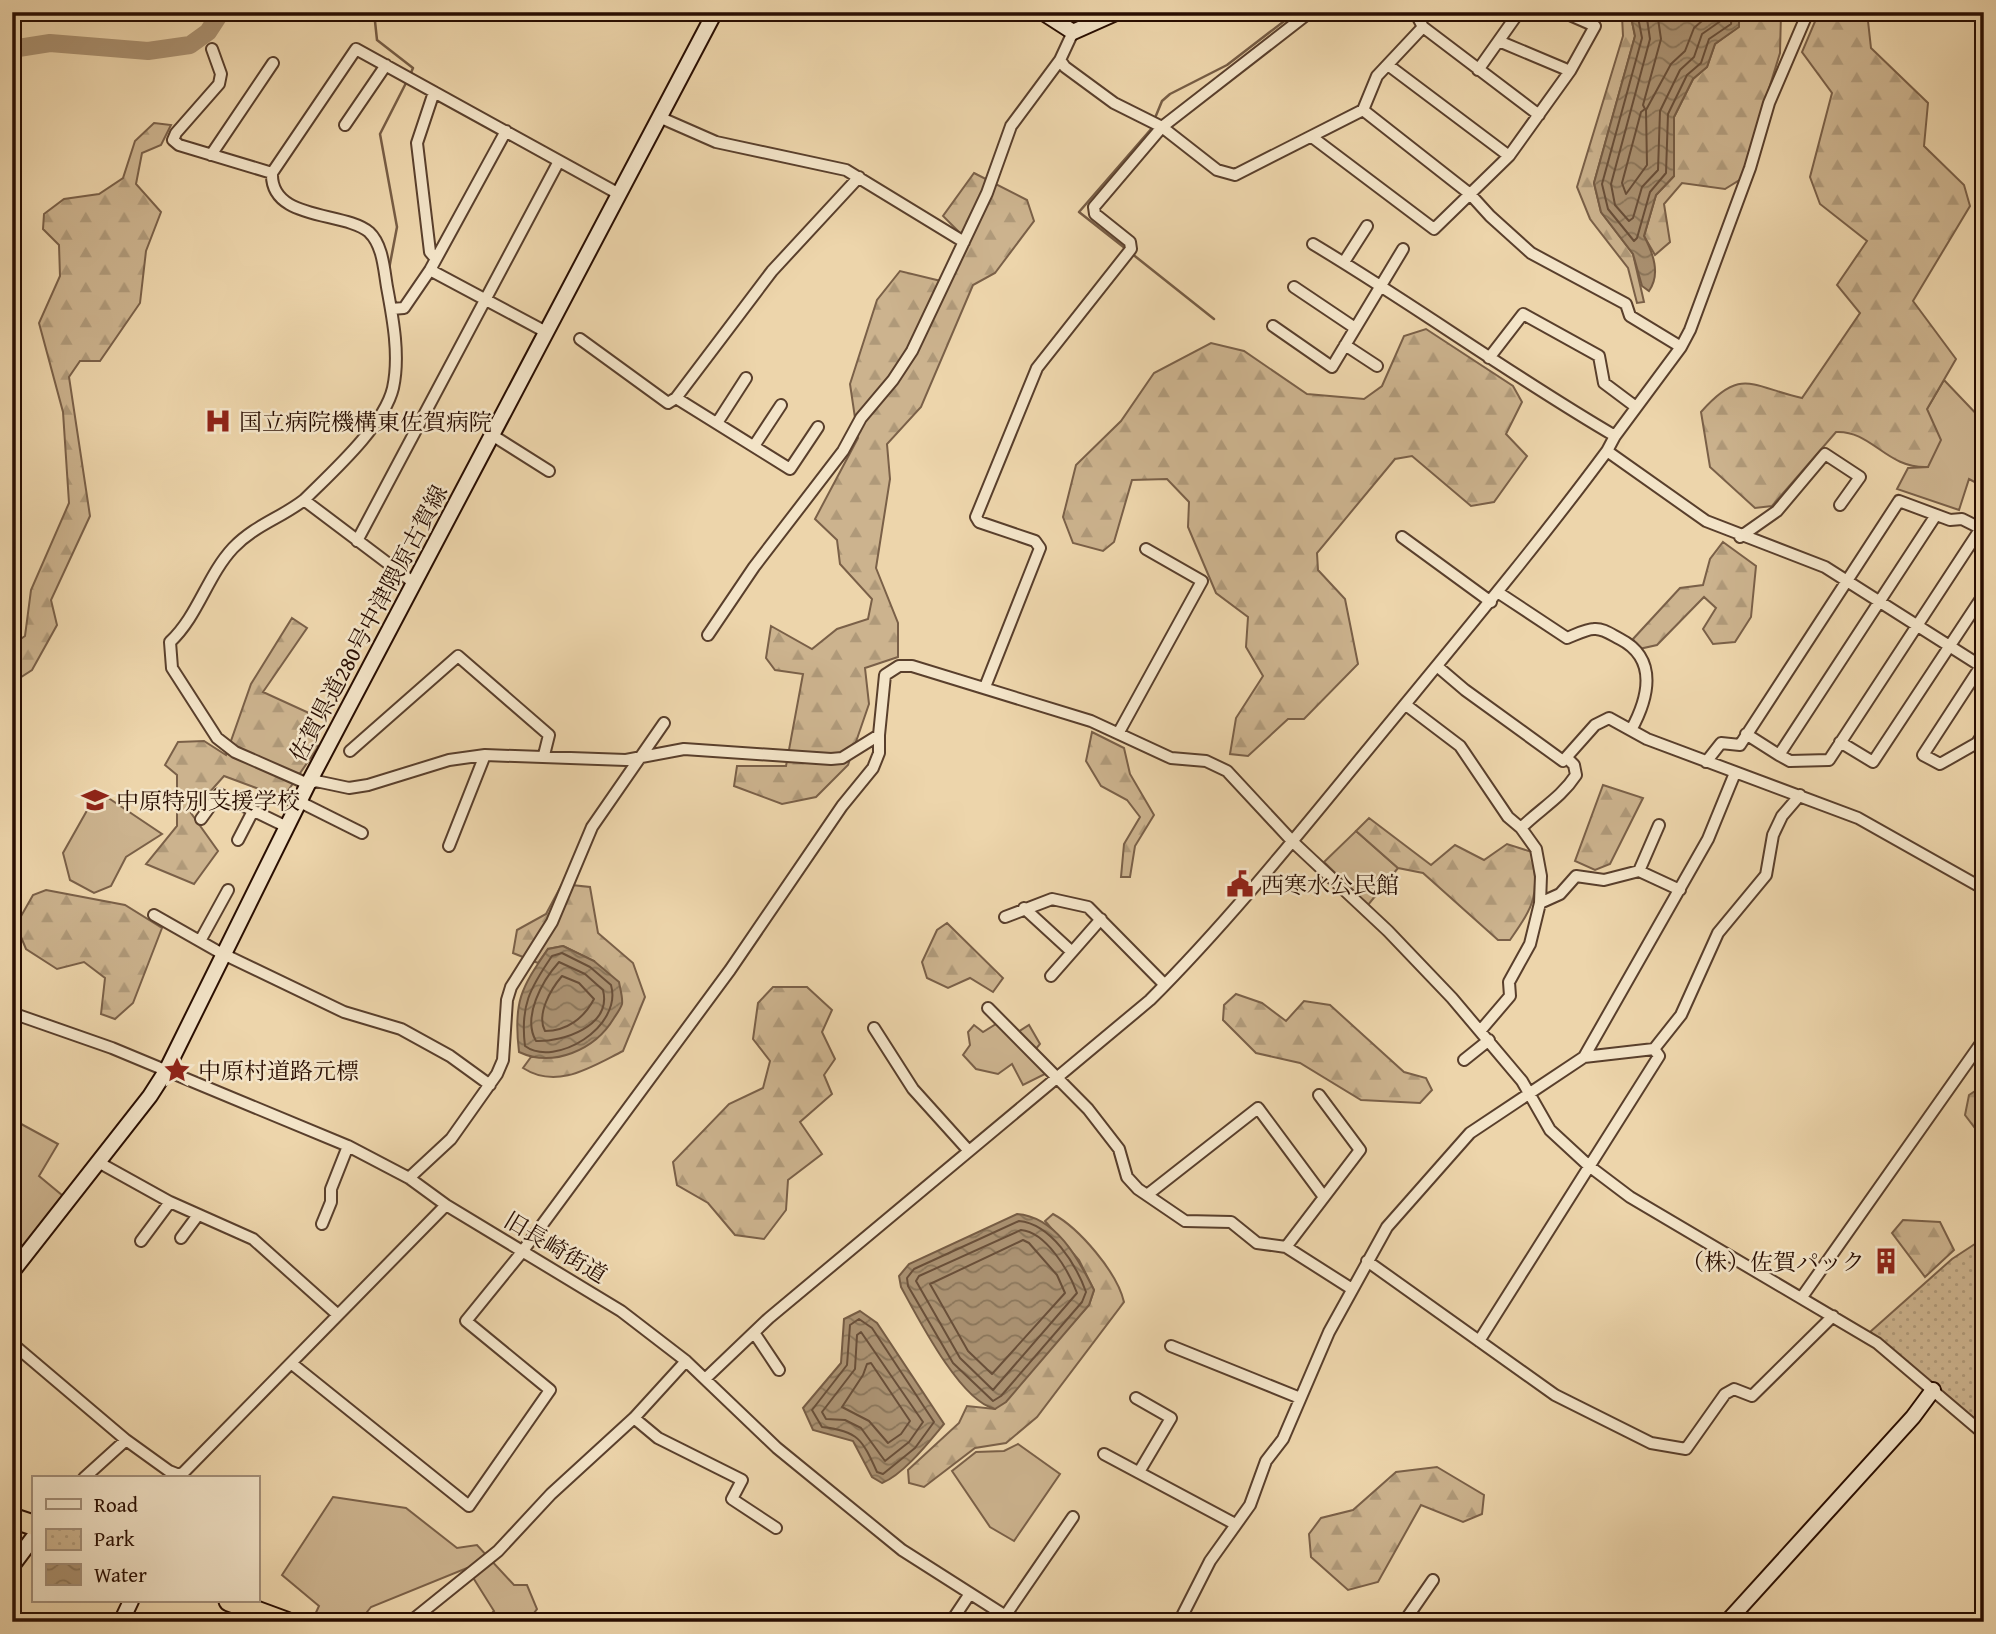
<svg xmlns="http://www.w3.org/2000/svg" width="1996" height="1634" font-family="'Gentium Book Plus','Noto Serif JP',serif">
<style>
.green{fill:#ccb38e;stroke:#7a6048;stroke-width:2}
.forest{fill:url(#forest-firs);stroke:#7a6048;stroke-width:2}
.park{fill:url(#park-dots);stroke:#7a6048;stroke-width:2}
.water{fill:url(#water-waves);stroke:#765c44;stroke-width:2}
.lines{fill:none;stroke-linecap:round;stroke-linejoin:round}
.shore{stroke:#694f39;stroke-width:2}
.stream{stroke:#765c44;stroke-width:2.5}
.river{stroke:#aa9171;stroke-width:18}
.street-casing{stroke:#593f2c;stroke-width:14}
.secondary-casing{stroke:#280d01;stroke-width:18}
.highway-casing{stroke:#280d01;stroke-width:23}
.street{stroke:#f3e4c8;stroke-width:10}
.secondary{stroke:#f3e4c8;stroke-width:14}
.highway{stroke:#edd5ab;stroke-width:19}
.labels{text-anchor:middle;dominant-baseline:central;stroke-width:5;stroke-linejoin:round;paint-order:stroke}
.poi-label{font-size:23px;fill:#280d01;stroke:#f3e4c8;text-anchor:start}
.street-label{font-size:23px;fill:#280d01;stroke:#f3e4c8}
</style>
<defs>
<pattern id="forest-firs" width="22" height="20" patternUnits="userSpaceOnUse" patternTransform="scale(1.75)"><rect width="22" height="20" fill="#ccb38e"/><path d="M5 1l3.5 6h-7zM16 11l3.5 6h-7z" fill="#af9979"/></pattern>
<pattern id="park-dots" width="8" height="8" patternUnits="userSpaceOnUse" patternTransform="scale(1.75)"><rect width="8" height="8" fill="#ccb38e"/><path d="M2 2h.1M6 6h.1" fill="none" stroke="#af9979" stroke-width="1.8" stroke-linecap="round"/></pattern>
<pattern id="water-waves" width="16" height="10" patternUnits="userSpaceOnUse" patternTransform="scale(1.75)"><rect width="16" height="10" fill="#aa9171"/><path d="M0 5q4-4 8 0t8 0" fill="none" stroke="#8a755a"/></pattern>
</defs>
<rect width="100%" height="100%" fill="#edd5ab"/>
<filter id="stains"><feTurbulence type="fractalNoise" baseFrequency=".00286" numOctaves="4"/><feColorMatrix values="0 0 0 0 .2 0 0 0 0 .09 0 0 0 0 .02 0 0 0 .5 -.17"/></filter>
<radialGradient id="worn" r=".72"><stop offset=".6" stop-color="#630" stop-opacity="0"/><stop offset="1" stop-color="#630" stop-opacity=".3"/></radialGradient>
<path class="green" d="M1944,380l40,42v65l-15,-8 -10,31 -62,-21 11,-21 20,-1 -1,-58z
M98,791l64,43 -36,23 -15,29 -17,7 -24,-13 -7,-27z
M1356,831l42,37 -30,37 -44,-43z
M996,1024l14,13 19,-12 11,19 -10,12 19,16 -26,13 -11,-21 -14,10 -22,-5 -13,-14 7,-10 -2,-13 6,-7 9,7z
M12,1119l46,25 -19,32 24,20 -51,64z
M1018,1444l42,30 -46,67 -24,-14 -38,-56 24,-19 28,-1z
M333,1497l73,11 51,40 20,-3 37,40h13l10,24 -10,13h-44l11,-11 -27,-43 -96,39 -12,15 -47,-1 7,-15 -37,-31z"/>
<path class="forest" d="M1618,12h12l5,24 -41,147 7,29 32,42 11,48 -7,1 -9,-35 -38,-49 -13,-32 46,-151 -1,-20z
M1739,12l42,1 -1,40 -39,126 -16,10 -43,-6 -18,21 6,38 -15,13 -11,-19 12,-41 18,-19v-59l19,-38 14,-12 8,-23 23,-17z
M1819,12h48l4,36 57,55 -4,43 40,39 6,21 -57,95 43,58 -29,50 14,31 -13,27c-42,2 -56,-37 -92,-35l-64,74 -17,2 -45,-41 -9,-55c40,-45 49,-26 101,-14l58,-85 -23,-28 30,-44 -47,-37 -10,-27 22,-84 -30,-41z
M154,123l17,2 -10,20 -19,8 -6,31 25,28 -15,39 -6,52 -40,58h-20l-11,16 21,139 -39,84 6,25 -25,45 -20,13v-38l13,-9 6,-46 38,-87 -6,-91 -24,-89 21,-47 -1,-31 -16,-16 1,-15 20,-15 35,-5 24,-16 12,-37z
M974,173l53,27 7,21 -39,52 -22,12 -52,122 -34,37 3,35 -14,89 22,55v34l-33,11 4,36 -21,61 -32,32 -34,7 -48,-18 3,-20h49l17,-92 -28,-4 -9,-12 5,-32 41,23 25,-20 31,-10 4,-20 -32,-35 -3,-24 -22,-21 43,-81 -8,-54 27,-84 23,-29 41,10 21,-46 -19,-19z
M1426,329l87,57 9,16 -16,32 21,22 -33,46 -23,4 -59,-50 -17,3 -78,94 1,17 27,29 13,65 -54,55h-16l-40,37 -18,-2 6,-36 27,-42 -17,-29 2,-30 -32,-24 -28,-66 1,-25 -22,-23 -35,1 -18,62 -11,9 -30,-8 -10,-26 13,-52 45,-44 33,-48 57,-30 33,8 63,43 57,5 18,-13 22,-50z
M1723,542l33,24 -5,51 -16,25 -22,2 -10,-15 13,-21 -12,-11 -47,48 -18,4 -6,-10 47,-51 23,-3 7,-26z
M292,618l15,10 -44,64 46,21 9,34 -35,51 -59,-22 -33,37 27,38 -24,33 -48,-20 31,-38v-51l-12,-10 13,-23 26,-1 22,14 25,-71z
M1092,732l32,16 6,26 24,41 -19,31 -5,31h-9l3,-33 16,-27 -13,-17 -26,-14 -15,-25z
M1603,785l40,13 -33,66 -15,6 -20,-9z
M1369,818l62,47 24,-20 29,15 23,-16 25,8c7,44 3,52 -22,88h-12l-75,-67 -25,-5 -42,-37z
M562,884l28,3 8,46 35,30 12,34 -22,54c-32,16 -66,39 -100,17l8,-11h26l37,-96 -31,-15 -15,3 -10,14 -25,-10 4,-23 29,-16z
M46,890l79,15 37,23 -29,75 -18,16 -14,-5 4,-36 -21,-16 -27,7 -31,-20 -10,-24 17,-30z
M947,923l56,55 -10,14 -23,-14 -22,10 -21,-10 -5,-16 15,-32z
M773,987h34l25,23 -10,22 13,27 -11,16 8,19 -32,28 22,32 -34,26 -2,30 -22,29 -29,-4 -27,-32 -31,-18 -4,-23 56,-58 34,-16 7,-27 -17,-22 5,-36z
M1236,994l26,9 24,18 18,-20 26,4 74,67 22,6 6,12 -12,13 -59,-3 -61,-37 -44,-10 -33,-33 1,-15z
M1984,1085v55l-19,-25 4,-20z
M1053,1214c26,14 64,58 71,88l-87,115 -31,26 -31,5 -51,39 -15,-4 -1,-13 51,-47 8,-17 28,3 94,-104 5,-15 -15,-30 -34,-39z
M1903,1220l37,2 14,28 -29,27 -33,-44z
M1437,1467l47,28 -2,19 -19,8 -42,-17 -43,77 -30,8 -37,-33 -2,-23 12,-16 32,-8 43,-38z"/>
<path class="park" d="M1984,1238v190l-114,-96 82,-73z"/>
<path class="water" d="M1630,12h109v15l-24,17 -8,23 -14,12 -19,38v59l-18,19 -12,41c9,17 17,38 5,55l-7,-5 -9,-32 -32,-42 -7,-29 41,-147z
M563,946l31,15 25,21c1,6 4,16 3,22 -1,4 -6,11 -8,14 -19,32 -61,50 -95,34 -6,-50 2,-64 29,-103z
M1017,1214c39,3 61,44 77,76l-5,15 -83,97 -11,7c-35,-8 -77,-91 -94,-122l-2,-11 10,-12z
M860,1311l17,12 67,101c-16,19 -40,50 -62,59l-10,-6 -19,-36 -40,-11 -10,-22 38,-45 3,-44z"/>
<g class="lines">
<path class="shore" d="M1637,12l5,26 -40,146 6,25 26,32 3,-3 13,-46 16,-19 2,-59 19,-39 14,-12 8,-24 22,-15 1,-12
M1646,12l4,27 -39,145 4,21 14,16 4,-3 9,-31 16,-17 2,-59 20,-41 14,-13 8,-23 20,-14 1,-8
M1657,12l4,27 -18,66 2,4 -4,3 -19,71 4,11 21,-29 -1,-55 25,-46 14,-13 9,-23 18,-16
M562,953l28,14 21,18c12,42 -56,83 -86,61 -5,-40 5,-58 27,-90z
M559,962l26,12 18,16c9,36 -40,52 -67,51 -14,-24 6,-60 23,-79z
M562,976l17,7 15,16c-10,19 -27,32 -49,32 -9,-17 6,-42 17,-55z
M1019,1221c32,3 57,43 67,71l-4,10 -81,94 -8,5 -40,-38 -45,-77 -1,-8 7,-9z
M1021,1230c25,2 48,41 56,63l-84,97 -33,-32 -44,-77 3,-5z
M1023,1240l6,3 28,32 8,18 -73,81 -24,-23 -38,-67z
M859,1319l13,9 62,94 -19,26 -32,26 -6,-2c-15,-33 -19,-41 -55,-45l-10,-17 35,-45 3,-40z
M861,1332l62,90 -14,20 -24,19 -24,-33 -16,-8 -19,-1 -4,-7 33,-43 2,-34z
M871,1363l39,58 -9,13 -13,9 -19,-22 -27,-14 21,-32 4,-11z"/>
<path class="stream" d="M374,12l3,28 36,28 -3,7
M1155,118l7,-17 8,-7 57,-29 69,-53
M1126,249l-47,-37 73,-84
M1131,253l83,66
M389,269l8,-42 -17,-93 27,-53"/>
<path class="river" d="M12,49l38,-6 98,8 42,-6 18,-13 13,-20"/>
<g class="street-casing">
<path id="street" d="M1415,12l8,15 116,88
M12,14l2,-2
M1501,42l69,29
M212,49l9,25 -2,10 -43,49 -3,7 6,5 93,28 84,-124 263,145
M1060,60l5,7 49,36 48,24 55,43 18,5 128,-65 14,-34 46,-49
M1388,65l121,91
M1478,70l41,-58
M434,92l-17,51 13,109 6,7
M1363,110l107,84 20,22 41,37 95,51 4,12 51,31
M659,117l57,25 130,28 118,72
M345,125l41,-60
M1312,137l122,92 75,-73 61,-85 25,-45 -32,-14
M211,155l62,-92
M272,173c-2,48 72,38 97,59 14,13 15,38 18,55 6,32 13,69 6,101 -9,38 -62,85 -89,112 -23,18 -49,25 -71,48 -26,28 -35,68 -63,94l2,26 45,70 18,14 73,32 8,-3 33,7 19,-3 81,-25 36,-5 141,5 58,-11 147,10 11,-1 37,-23 6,-60 14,-9h13l179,55 80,37 35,3 21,10 66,71 95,89 64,67 70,83 28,49 39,36 41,31 247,146 107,91
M1313,244c102,61 199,132 302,192
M1344,262l23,-36
M430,270l116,62
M1294,287l61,41
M391,309l13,-1 26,-38 76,-139
M1273,326l59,41 71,-118
M580,339l88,64 8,-5 96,-127 87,-94
M1345,345l32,21
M1489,358l34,-44 76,42 5,27 32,24
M676,398l114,71 28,-42
M717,423l29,-45
M492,435l57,36
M754,446l27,-41
M1607,451l99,70 119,46 159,101
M304,500l110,83
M1402,537l89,65
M1740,537l37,-26 48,-57 35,23 -20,28
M357,541l202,-380
M1499,593l68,45c8,-3 19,-9 27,-9 9,-1 18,6 26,10 39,20 28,60 11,91
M708,635l46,-68 89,-116 18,-33 32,-38 19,-29 75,-158 24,-67 49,-66 13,-28
M1981,666l-58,89 17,9 37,-21 7,-11
M1438,667l27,23 98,71 32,-36 14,-7 38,21 211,79 126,71
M985,687l55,-139 -5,-7 -56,-19 -3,-5 61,-149 94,-119 -1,-7 -35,-28 -1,-7 68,-80 148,-115
M1406,705l54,41 48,71 13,11 15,21 5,27 -1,27 -10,41 -21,38 1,14 -29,34
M1119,732l83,-151 -56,-32
M1746,734l33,21 157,-240
M1840,742l33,20 111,-168
M350,751l108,-95 91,79 -5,20
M1779,755l11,6 39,-1 152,-232
M1706,762l15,-19 19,2 159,-244 51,19 12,-1 22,11
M300,802l62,31
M201,819l18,-25 68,33
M1521,828c19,-19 40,-30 55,-53l-2,-10 -6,-6
M238,840l15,-29
M449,846l36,-91
M1639,871l20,-46
M1540,903l20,-9 16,-18 28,4 35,-9 41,19
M1024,908l48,44
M154,915l65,37 125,60 57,17 49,27 40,29
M1005,917l47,-18 36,8 77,78
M200,941l28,-51
M1051,976l50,-57
M988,1008l100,101 31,40 8,28 11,12 47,32 46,1 26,21 29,4 66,42
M12,1013l100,35 236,98 61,32 37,27 175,106 65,50 91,87 125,102 113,72
M874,1028l39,61 55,61
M1654,1049l27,-34 37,-82 48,-58 7,-40 9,-19 18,-21
M1464,1060l25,-20
M98,1162l72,40 83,37 85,76
M409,1178l42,-39 46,-65 6,-14 4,-60 4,-13 41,-65 40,-95 72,-104
M1147,1195l111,-87 66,89
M322,1224l9,-22v-13l17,-43
M181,1238l17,-23
M141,1241l29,-39
M1286,1247l74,-97 -41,-55
M1367,1261l188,134 96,48 35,6 39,-55 9,-5 18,7 81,-80
M1802,1297l182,-258
M12,1331l2,14 112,95
M755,1334l24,36
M1479,1341l180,-285 -5,-7 -70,8
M1171,1346l129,52
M291,1363l178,143 81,-116 -84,-69 56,-69 208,-282 112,-164 31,-38 6,-15v-18
M705,1379l64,-61 381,-318c77,-77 146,-163 215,-247 82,-100 165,-198 242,-302l8,-15 66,-89 9,-17 60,-162 19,-65 39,-91
M1136,1398l35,20 -32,54
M634,1418l24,20 84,42 -10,19 44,29
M1104,1454l131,70
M84,1478l42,-38 43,31 10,4 5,-3 262,-267
M1005,1616l68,-99
M410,1622l88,-71 53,-57 83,-76 52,-57
M951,1622l18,-27
M1179,1622l31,-61 40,-56 16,-44 17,-22 46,-107 58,-105 83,-94 114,-76 124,-218 27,-66
M1404,1622l29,-42"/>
</g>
<g class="secondary-casing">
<path id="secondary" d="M1042,12l31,20 45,-20
M12,1272l138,-176 16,-25 142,-287 407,-772
M12,1566l21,-28
M121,1622l10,-21
M1727,1622l186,-205 20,-27"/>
</g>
<g class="highway-casing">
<path id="highway" d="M12,1518l21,7
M229,1601l57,21"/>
</g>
<use href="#street" class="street"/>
<use href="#secondary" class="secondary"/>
<use href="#highway" class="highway"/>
</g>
<defs>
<g id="hospital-bare" transform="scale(2.1)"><path d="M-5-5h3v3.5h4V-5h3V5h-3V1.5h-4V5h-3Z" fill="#8f2418" stroke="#f3e4c8" stroke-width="2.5" paint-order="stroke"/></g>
<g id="school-bare" transform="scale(2.1)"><path d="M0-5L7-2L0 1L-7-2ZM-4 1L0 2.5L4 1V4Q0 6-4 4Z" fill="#8f2418" stroke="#f3e4c8" stroke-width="2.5" paint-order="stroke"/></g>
<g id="civic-bare" transform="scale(2.1)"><path d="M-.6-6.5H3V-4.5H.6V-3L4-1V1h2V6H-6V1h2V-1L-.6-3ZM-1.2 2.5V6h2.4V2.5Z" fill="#8f2418" stroke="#f3e4c8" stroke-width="2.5" paint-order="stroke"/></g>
<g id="sight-bare" transform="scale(2.1)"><path d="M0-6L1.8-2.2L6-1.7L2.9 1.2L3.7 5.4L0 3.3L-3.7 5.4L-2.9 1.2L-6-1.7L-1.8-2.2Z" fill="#8f2418" stroke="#f3e4c8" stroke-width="2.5" paint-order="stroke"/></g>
<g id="building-bare" transform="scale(2.1)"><path d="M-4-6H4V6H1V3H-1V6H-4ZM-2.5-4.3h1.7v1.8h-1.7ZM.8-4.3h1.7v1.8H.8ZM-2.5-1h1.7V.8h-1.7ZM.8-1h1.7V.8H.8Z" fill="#8f2418" stroke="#f3e4c8" stroke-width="2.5" paint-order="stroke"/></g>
</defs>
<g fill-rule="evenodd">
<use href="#hospital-bare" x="218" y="421"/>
<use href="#school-bare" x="95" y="800"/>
<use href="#civic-bare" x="1240" y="884"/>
<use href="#sight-bare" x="177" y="1070"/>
<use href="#building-bare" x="1886" y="1261"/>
</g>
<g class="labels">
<g class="poi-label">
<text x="239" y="421">国立病院機構東佐賀病院</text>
<text x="116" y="800">中原特別支援学校</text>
<text x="1261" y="884">西寒水公民館</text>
<text x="198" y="1070">中原村道路元標</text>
<text x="1865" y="1261" text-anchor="end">（株）佐賀パック</text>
</g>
<g class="street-label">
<text transform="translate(368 623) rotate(-62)">佐賀県道280号中津隈原古賀線</text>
<text transform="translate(556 1247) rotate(31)">旧長崎街道</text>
</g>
</g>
<rect width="1996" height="1634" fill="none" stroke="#edd5ab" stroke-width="42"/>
<rect x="14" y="14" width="1968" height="1606" fill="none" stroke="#280d01" stroke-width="3.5"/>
<rect x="21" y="21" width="1954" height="1592" fill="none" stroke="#280d01" stroke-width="2"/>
<rect x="32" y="1476" width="228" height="126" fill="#f3e4c8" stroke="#a28e78" stroke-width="2"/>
<rect x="46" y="1499" width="35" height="10" fill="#f3e4c8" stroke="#a28e78" stroke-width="2"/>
<text x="94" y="1512" font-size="21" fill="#280d01">Road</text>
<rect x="46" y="1529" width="35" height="21" fill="url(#park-dots)" stroke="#a28e78" stroke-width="2"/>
<text x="94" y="1546" font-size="21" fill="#280d01">Park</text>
<rect x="46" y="1564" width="35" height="21" fill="url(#water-waves)" stroke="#a28e78" stroke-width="2"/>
<text x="94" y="1582" font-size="21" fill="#280d01">Water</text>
<rect width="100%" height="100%" filter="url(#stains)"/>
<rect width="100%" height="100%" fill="url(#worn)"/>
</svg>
